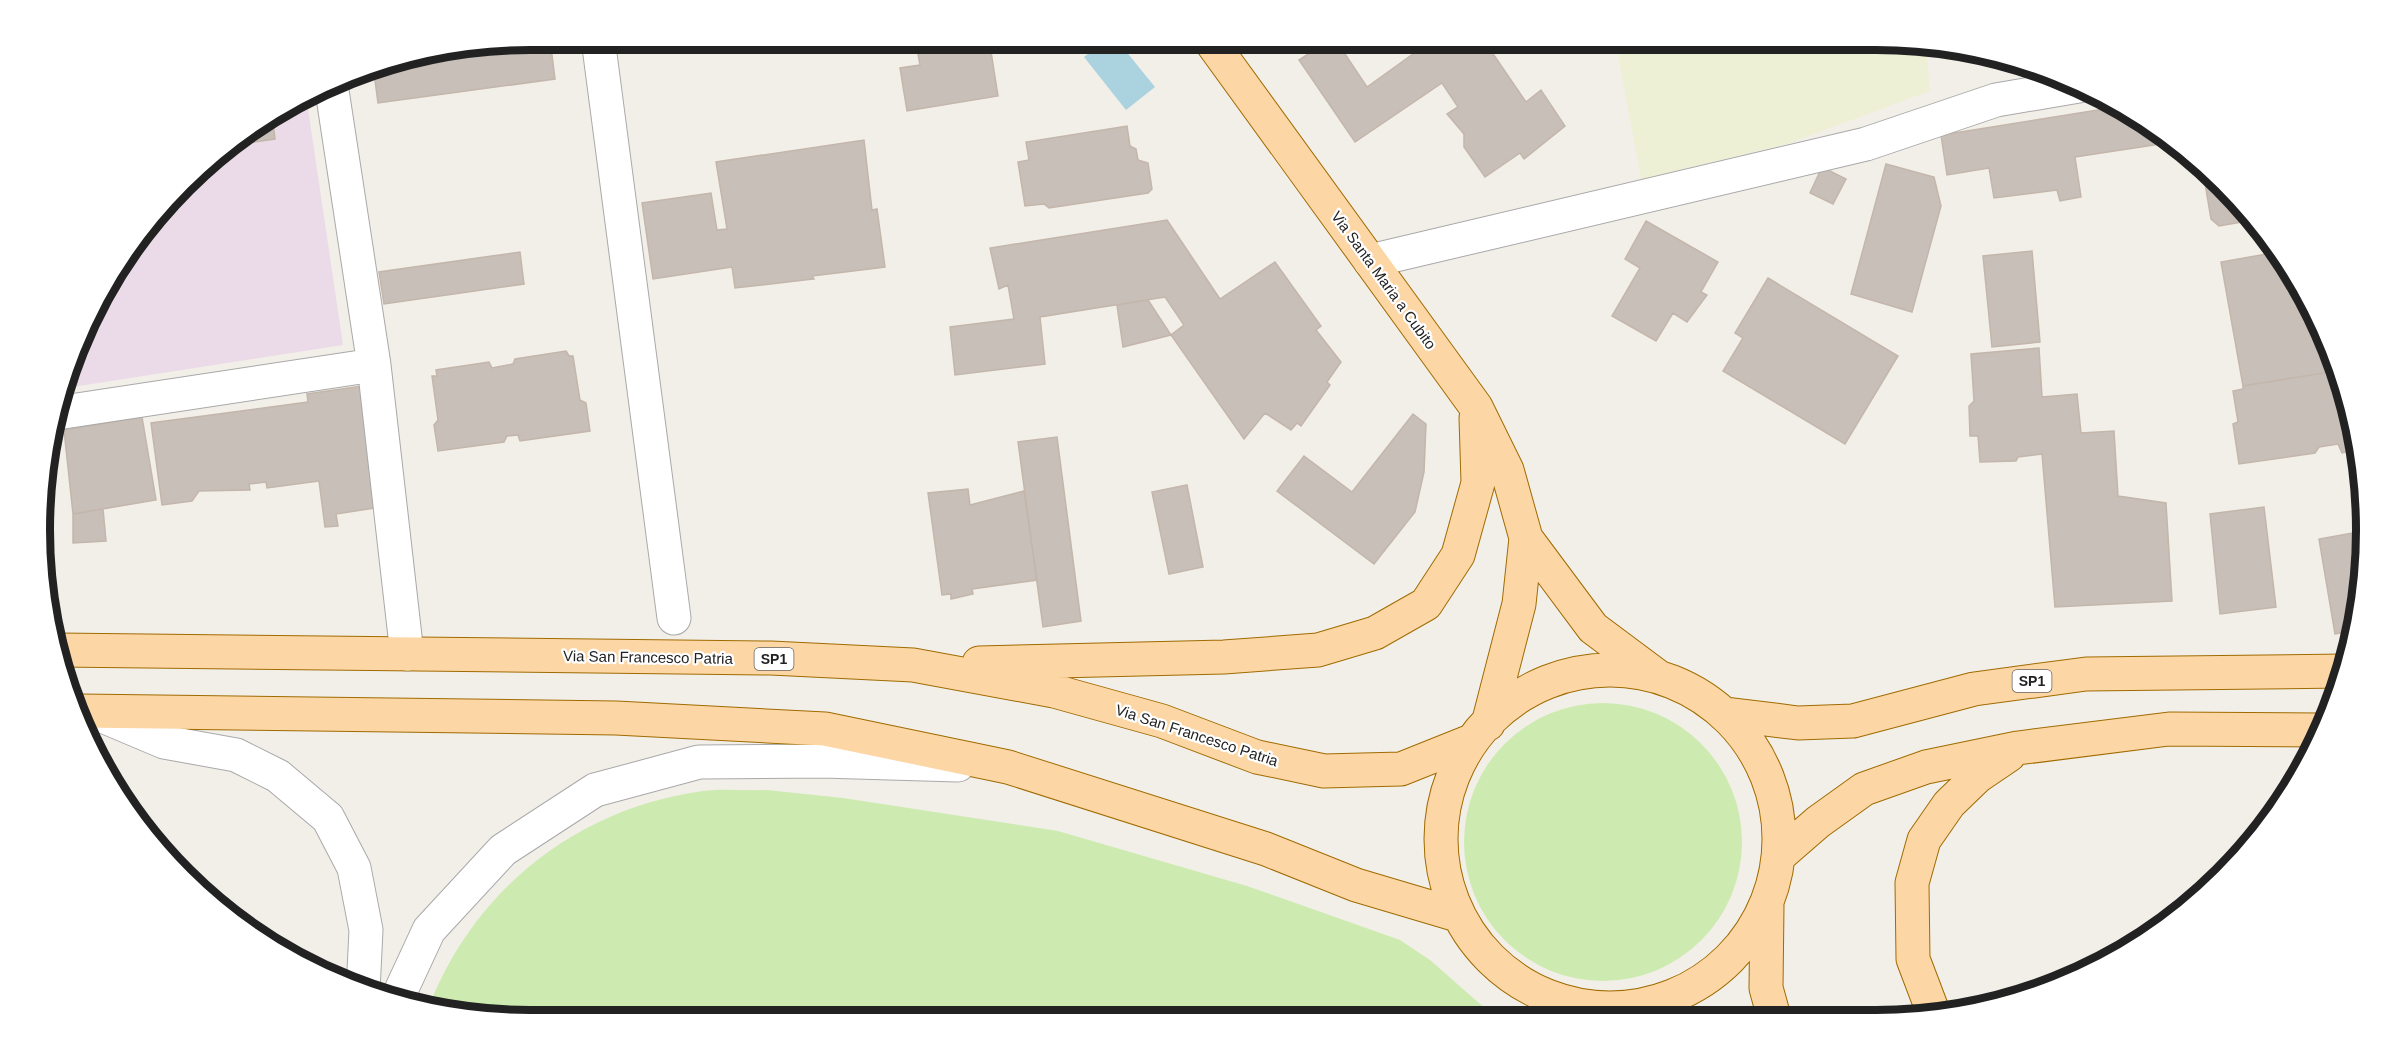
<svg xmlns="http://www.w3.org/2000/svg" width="2405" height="1060" font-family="Helvetica,sans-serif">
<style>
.industrial{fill:#ebdbe8}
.farmland{fill:#eef0d5}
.grass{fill:#cdebb0}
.water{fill:#aad3df}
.building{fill:#c7bfb8;stroke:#c4b6ab;stroke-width:1.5}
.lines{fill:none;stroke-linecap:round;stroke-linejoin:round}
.minor-casing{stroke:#a9a9a9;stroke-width:35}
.major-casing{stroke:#a06b00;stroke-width:35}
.minor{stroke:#fff;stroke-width:33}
.major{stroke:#fcd6a4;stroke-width:33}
.labels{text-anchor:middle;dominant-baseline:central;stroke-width:4.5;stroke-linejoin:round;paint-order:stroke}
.shield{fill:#fff;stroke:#646464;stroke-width:1.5}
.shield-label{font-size:14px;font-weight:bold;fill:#222}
.street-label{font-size:15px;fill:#222;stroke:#fff}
.rim{fill:none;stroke:#222;stroke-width:8}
</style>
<rect width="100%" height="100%" fill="#f2efe9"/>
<path class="industrial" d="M306,95l37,250 -277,43 39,-103 102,-124 78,-56z"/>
<path class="farmland" d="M1615,39h260l51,8 4,44 -143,53 -146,35z"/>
<path class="grass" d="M1464 842a139 139 0 1 1 278 0a139 139 0 1 1-278 0Z
M767,790l76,8 215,33 189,55 153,54 30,20 66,58 -966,3 -100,-17c46,-116 148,-196 273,-213 21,-3 43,0 64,-1z"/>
<path class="water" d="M1107,39h9l39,48 -29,23 -42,-53z"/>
<path class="building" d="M530,39h20l5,40 -177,24 -5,-38z
M940,39h49l9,57 -91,15 -7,-43 20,-3 -4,-22z
M1331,39h4l32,48 64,-46 2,3 8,-5h42l43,63 15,-12 24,36 -41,33 -4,-6 -35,24 -21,-30v-13l-17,-20 11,-7 -16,-24 -87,59 -56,-82z
M2123,106l44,32 1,5 -93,14 6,40 -21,4 -3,-11 -63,8 -5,-30 -42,7 -6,-40z
M272,114l3,25 -48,7z
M1127,126l3,20 6,3 2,11 10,3 4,26 -4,4 -99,15 -5,-4 -19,2 -7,-44 11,-2 -3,-18z
M864,140l8,70 5,-1 8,58 -73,9 2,3 -79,9 -3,-21 -79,12 -11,-76 69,-10 6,37 10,-1 -11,-67z
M1886,164l48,13 7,29 -29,106 -61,-18z
M2202,165l52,55 -35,6 -8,-7z
M1822,167l24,12 -13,25 -23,-11z
M1167,220l53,79 55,-37 46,64 -5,4 25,32 -14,20 3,3 -29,41 -4,-3 -6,7 -26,-17 -21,26 -73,-104 13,-10 -19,-28 -125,20 5,47 -90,11 -5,-48 64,-8 -6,-34 -9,4 -9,-41z
M1646,221l72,41 -17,30 6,3 -20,27 -14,-9 -17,28 -44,-25 28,-48 -15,-9z
M2032,251l8,91 -48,5 -9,-91z
M520,252l4,32 -140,20 -5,-32z
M2278,252l38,61 8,23 6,36 -87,14 -22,-124z
M1768,278l130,78 -53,88 -122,-73 20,-33 -8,-5z
M1148,300l23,35 -48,12 -6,-42z
M2324,335l25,68 8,47 -15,3 -4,-9 -19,3 -4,6 -76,11 -6,-40 5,-2 -5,-31 10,-2v-3l87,-14z
M2039,348l3,49 35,-3 4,39 33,-2 4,65 48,7 6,98 -117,6 -13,-153 -24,3 -2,4 -36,1 -2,-26h-8l-1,-30 5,-5 -3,-47z
M566,351l3,5h4l7,44 6,3 4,28 -70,10 -2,-6 -11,1 -3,6 -66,9 -4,-26 4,-5 -6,-44h5l-1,-6 53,-8 3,6 21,-4 2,-5z
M362,386l19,121 -45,7 2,12 -13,1 -6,-46 -52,7 -1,-6 -17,2 1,6 -51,1 -7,10 -30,4 -11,-82 157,-21 -1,-8z
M1413,414l13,10 -2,48 -9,40 -41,52 -97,-73 27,-35 48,36z
M142,417l14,83 -83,14 -9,-84z
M1057,437l24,184 -38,6 -25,-185z
M1187,485l16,82 -34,7 -17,-82z
M968,489l2,16 54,-14 13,89 -65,9 1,5 -22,5v-5l-9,1 -14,-102z
M2264,507l12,100 -56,7 -10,-100z
M103,509l3,32 -33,2v-29z
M2352,533l10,61 -9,37 -18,3 -16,-95z"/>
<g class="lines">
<g class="minor-casing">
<path id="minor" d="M598,39l76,579
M331,84l43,281 33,289
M1370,261l496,-117 130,-44 83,-14
M57,413l317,-48
M93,712l71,30 72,13 42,21 50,42 26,50 12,62 -3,61
M397,999l32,-69 74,-80 92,-60 104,-28 123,-1 136,4"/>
</g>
<g class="major-casing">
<path id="major" d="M1209,39l267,368 31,63 19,68 -7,66 -31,120
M1526,538l67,90 63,47
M58,650l713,8 142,7 141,26 108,30 95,36 67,14 77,-2 70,-28
M979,663l245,-6 94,-7 57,-17 51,-29 32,-49 20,-72 -2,-65
M1441 839a169 169 0 1 1 338 0a169 169 0 1 1-338 0Z
M81,711l535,7 209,11 183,38 258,82 90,36 101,30
M1726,714l72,9 55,-2 121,-32 112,-15 258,-3
M1780,855l38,-33 46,-33 62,-22 92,-19 151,-19 150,1
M1767,906l-1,82 8,29
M1935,1017l-22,-58 -1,-76 12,-43 25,-36 29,-28 31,-21"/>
</g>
<use href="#minor" class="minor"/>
<use href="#major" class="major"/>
</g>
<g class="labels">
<g class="shield">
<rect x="754.5" y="648" width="39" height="22" rx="4.5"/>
<rect x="2012.5" y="670" width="39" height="22" rx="4.5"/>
</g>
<g class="shield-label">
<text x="774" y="659">SP1</text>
<text x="2032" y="681">SP1</text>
</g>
<g class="street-label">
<text transform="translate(1384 280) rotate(54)">Via Santa Maria a Cubito</text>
<text transform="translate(648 657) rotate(1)">Via San Francesco Patria</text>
<text transform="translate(1197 735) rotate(18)">Via San Francesco Patria</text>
</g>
</g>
<path d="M0 0H2405V1060H0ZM530 50H1876A480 480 0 0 1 2356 530V530A480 480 0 0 1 1876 1010H530A480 480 0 0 1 50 530V530A480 480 0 0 1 530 50Z" fill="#fff" fill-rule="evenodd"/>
<path class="rim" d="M530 50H1876A480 480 0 0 1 2356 530V530A480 480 0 0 1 1876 1010H530A480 480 0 0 1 50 530V530A480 480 0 0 1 530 50Z"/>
</svg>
